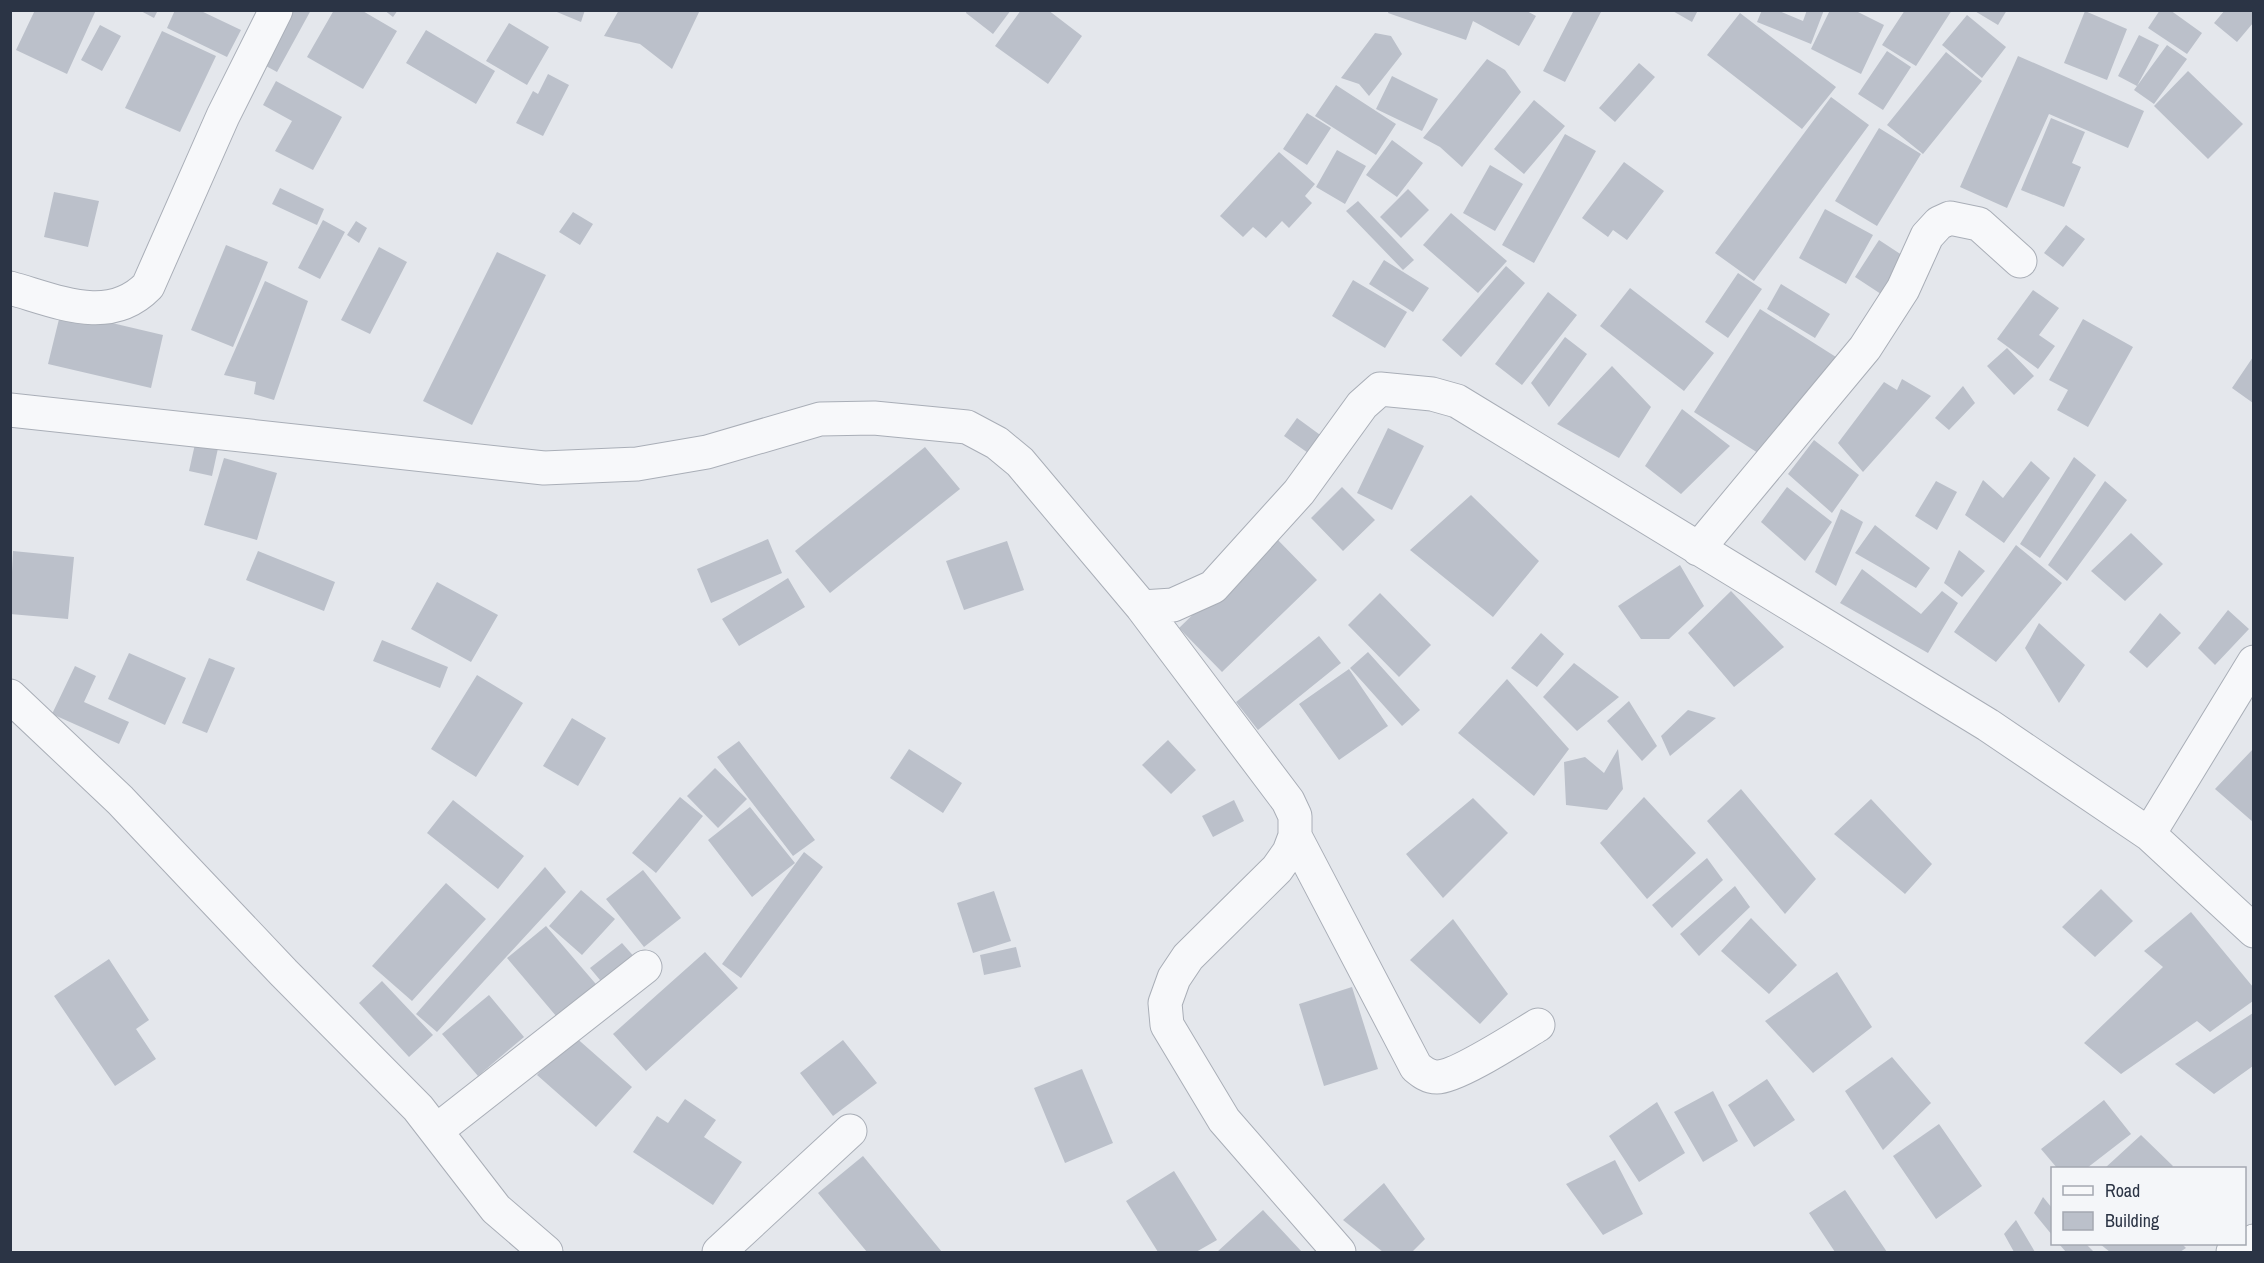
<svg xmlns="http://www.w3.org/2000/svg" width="2264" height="1263" font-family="'Archivo Narrow',sans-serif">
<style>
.building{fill:#bbc0ca}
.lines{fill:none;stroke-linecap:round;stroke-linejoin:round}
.minor-casing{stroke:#a9aeb7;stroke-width:35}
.minor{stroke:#f7f8fa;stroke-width:33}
</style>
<rect width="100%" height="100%" fill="#e4e7ec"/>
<path class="building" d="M35,10h61l-29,64 -51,-24z
M139,10h19l-4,8z
M175,10h24l42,20 -14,27 -60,-29z
M282,10h29l-34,62 -22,-12z
M334,10h27l36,21 -34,58 -56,-32z
M384,10h14l-5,7z
M552,10h33l-4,12z
M619,10h81l-28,59 -32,-25 -36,-8z
M967,10h44l-18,24 -27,-21z
M1021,10h27l34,26 -34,48 -53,-38z
M1389,10h136l11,6 -17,30 -46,-25 -7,19 -78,-27z
M1574,10h28l-37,72 -22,-11z
M1671,10h27l-6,12z
M1762,10h15l26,11 4,-11h17l-13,34 -54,-22z
M1830,10h24l30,15 -23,49 -50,-25z
M1905,10h47l-36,56 -34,-21z
M1973,10h34l-9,15z
M2160,10h10l32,23 -15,21 -39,-26z
M2225,10h28v13l-16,19 -23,-19z
M2085,11l42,18 -20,51 -43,-17z
M1740,13l96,74 -34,42 -95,-74z
M1967,15l39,32 -24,31 -40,-33z
M509,23l40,24 -22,38 -41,-24z
M100,25l21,11 -19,35 -21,-11z
M426,30l69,41 -19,33 -70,-41z
M162,31l54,25 -36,76 -55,-24z
M1375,33l16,3 11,18 -33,42 -10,-12 -18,-6z
M2139,35l20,10 -22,41 30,-41 20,14 -33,45 -20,-14 3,-4 -19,-10z
M1887,51l24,16 -28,43 -25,-16z
M1946,52l36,29 -59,73 -36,-29z
M2018,56l126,55 -16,37 -79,-34 -42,94 -47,-21z
M1487,59l18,11 16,22 -59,75 -22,-20 -17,-9z
M1639,63l16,14 -40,45 -16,-14z
M2188,71l55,53 -35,35 -54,-53z
M548,74l21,11 -26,51 -27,-13 17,-32 5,3z
M1392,76l46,23 -16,32 -46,-22z
M276,81l66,36 -29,53 -38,-19 17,-30 -29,-16z
M1336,85l60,39 -20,31 -61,-39z
M1831,97l38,28 -115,156 -39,-28z
M1534,100l31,26 -41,48 -30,-25z
M1307,113l24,15 -24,37 -24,-16z
M2051,118l34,14 -13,31 9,4 -17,40 -43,-17z
M1879,128l42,26 -44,72 -42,-25z
M1565,134l31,17 -62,112 -32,-18z
M1392,140l31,23 -26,34 -31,-22z
M1337,150l29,16 -21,38 -29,-17z
M1279,152l36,32 -10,12 7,7 -23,25 -7,-7 -16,17 -13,-11 -10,10 -23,-21z
M1624,162l40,29 -37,49 -14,-10 -5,7 -26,-19z
M1490,165l33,19 -28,47 -32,-18z
M280,188l44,21 -7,16 -45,-21z
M1408,189l21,21 -28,28 -21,-21z
M54,192l45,9 -11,46 -44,-10z
M1358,201l56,59 -11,10 -57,-59z
M1825,209l48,26 -27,49 -47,-26z
M573,212l20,12 -13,21 -21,-13z
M1451,213l56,48 -29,32 -55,-48z
M323,220l22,12 -25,47 -22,-11z
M356,221l11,7 -8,15 -12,-8z
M2066,225l19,14 -22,28 -19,-14z
M1879,240l29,19 -24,37 -29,-19z
M226,245l42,17 -35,85 -42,-17z
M379,247l28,15 -37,72 -29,-14z
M497,252l49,23 -74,150 -49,-24z
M1384,260l45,28 -16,24 -44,-28z
M1506,266l19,17 -64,74 -19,-17z
M1738,273l24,16 -34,49 -23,-16z
M1353,280l54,32 -22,36 -53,-32z
M265,281l43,20 -34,99 -20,-6 2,-12 -32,-7z
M1781,284l49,30 -15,24 -48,-29z
M1630,288l84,65 -30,38 -84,-65z
M2033,290l26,18 -20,27 16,11 -17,23 -41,-30z
M1548,292l29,23 -55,70 -27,-21z
M1760,309l76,48 -67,103 -75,-48z
M61,311l102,24 -12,53 -103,-24z
M2083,319l50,28 -45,80 -31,-17 11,-20 -19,-10z
M1565,337l22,17 -38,53 -18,-24z
M2007,348l27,28 -20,19 -27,-29z
M2253,357v46l-21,-15z
M1612,366l39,41 -32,51 -62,-34z
M1902,379l29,17 -68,76 -25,-29 46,-61 13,8z
M1963,386l12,17 -26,27 -14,-12z
M1682,409l48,37 -49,48 -36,-28z
M1297,418l26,19 -12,18 -27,-19z
M1388,428l36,18 -32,64 -35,-17z
M197,435l23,4 -8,37 -23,-5z
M1814,440l45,35 -27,38 -44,-39z
M925,447l35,42 -130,104 -35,-42z
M2074,457l22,18 -56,83 -20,-14z
M224,458l53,15 -20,67 -53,-15z
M2031,461l19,17 -46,65 -39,-28 18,-35 20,18z
M1936,481l21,11 -20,38 -22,-14z
M2105,481l22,19 -60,81 -19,-16z
M1342,487l33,33 -32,31 -32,-33z
M1787,487l45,35 -27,39 -44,-39z
M1471,495l68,66 -46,56 -83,-67z
M1841,509l22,13 -27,64 -21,-14z
M1875,525l55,43 -14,20 -61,-35z
M2131,533l32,31 -38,37 -34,-30z
M1274,536l43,44 -95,92 -43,-44z
M768,539l14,34 -71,30 -14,-34z
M1007,541l17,49 -60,20 -18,-49z
M2016,545l46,38 -66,79 -42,-30z
M1959,550l26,21 -23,26 -18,-14z
M13,551l61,6 -6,62 -58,-5z
M258,551l77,31 -11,29 -78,-31z
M1680,565l24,41 -35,33h-28l-23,-33z
M1862,569l59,45 21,-23 16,12 -30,50 -88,-50z
M788,578l17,29 -66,39 -17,-27z
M437,582l61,33 -27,47 -60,-33z
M1731,591l53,56 -50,40 -46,-54z
M1380,593l51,52 -32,32 -51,-52z
M2228,610l21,19 -34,36 -17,-17z
M2160,613l21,20 -34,35 -18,-16z
M2039,623l46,42 -26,38 -34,-55z
M1541,633l23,21 -27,33 -26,-19z
M1319,636l22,27 -83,67 -22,-28z
M382,640l66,27 -8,21 -67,-27z
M1368,652l52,58 -18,16 -52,-58z
M129,653l57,25 -21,47 -57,-26z
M209,658l26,10 -28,65 -25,-10z
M1574,663l45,34 -42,34 -34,-34z
M75,666l21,10 -12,26 45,20 -10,22 -67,-30z
M1349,669l39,57 -49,34 -40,-56z
M477,675l46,28 -47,74 -45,-28z
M1507,679l62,70 -35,47 -76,-63z
M1629,701l28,45 -15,15 -35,-40z
M1688,710l28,8 -46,38 -9,-20z
M572,718l34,20 -28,48 -35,-20z
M1168,740l28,30 -25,24 -29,-29z
M739,741l76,99 -22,16 -76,-99z
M909,749l53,34 -19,30 -53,-35z
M1618,749l5,40 -16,21 -41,-5 -2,-43 21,-5 19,16z
M2253,749v73l-38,-33z
M715,768l32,31 -29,29 -31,-32z
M1741,789l75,90 -31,35 -78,-93z
M680,797l23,19 -47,57 -24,-20z
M1644,797l52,56 -49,46 -47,-56z
M1473,798l35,35 -65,65 -37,-44z
M1871,799l61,65 -27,30 -71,-60z
M453,800l71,56 -26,33 -71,-56z
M1234,800l10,21 -31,16 -11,-21z
M750,807l45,56 -43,34 -44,-57z
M804,852l19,15 -82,111 -19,-14z
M1707,858l16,22 -51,48 -20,-23z
M545,867l21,25 -129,140 -21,-18z
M643,870l38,48 -37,29 -38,-48z
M446,883l40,36 -74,82 -40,-35z
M1735,886l15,21 -51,49 -19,-22z
M2101,889l32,32 -38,36 -33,-30z
M581,890l34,29 -33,36 -33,-29z
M994,891l17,50 -38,12 -16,-50z
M2191,912l62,75v14l-43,31 -13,-11 -76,53 -37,-31 79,-76 -19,-16z
M1751,918l46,47 -28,29 -48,-43z
M1453,919l55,75 -28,30 -70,-64z
M546,926l55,64 -39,33 -55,-65z
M622,943l15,17 -32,26 -15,-18z
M1016,947l5,20 -37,8 -4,-20z
M705,952l33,36 -92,83 -33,-37z
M109,959l40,61 -13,9 20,30 -41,27 -61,-90z
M1837,972l35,55 -59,46 -48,-52z
M382,981l51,54 -24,22 -50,-54z
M1352,987l26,82 -54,17 -25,-82z
M489,995l35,42 -46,39 -36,-42z
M2253,1013v53l-39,28 -39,-30z
M573,1035l59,52 -36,40 -59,-52z
M843,1040l34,43 -44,33 -33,-43z
M1892,1057l39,46 -48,47 -38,-59z
M1082,1069l31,74 -48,20 -31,-75z
M1767,1079l28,41 -41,27 -26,-42z
M1713,1091l25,50 -35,21 -29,-50z
M685,1099l31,21 -12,17 38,25 -29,43 -80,-53 24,-36 11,7z
M2104,1100l27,34 -44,34h-30l-16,-19z
M1657,1102l28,51 -46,29 -30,-46z
M1939,1124l43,62 -46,33 -43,-63z
M2141,1135l32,31 -2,2h-66z
M863,1156l79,96h-75l-49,-59z
M1615,1160l28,54 -40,21 -37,-51z
M1174,1171l43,69 -21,12h-38l-32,-51z
M1384,1183l41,56 -13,13h-29l-40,-32z
M1845,1190l42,62h-52l-26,-39z
M2043,1197l9,11v27l-18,-22z
M1263,1210l39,42h-85z
M2016,1220l19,32h-21l-10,-18z
M2059,1244h27l8,8h-28z
M2100,1244h82l4,4 -6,4h-70z"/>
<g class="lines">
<g class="minor-casing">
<path id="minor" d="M10,288c47,13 99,38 138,-2l75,-170 53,-106
M10,410l534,58 93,-4 70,-12 113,-33 54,-1 93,9 30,16 23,19 122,145 146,194 7,15v20l-6,16 -12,17 -89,88 -14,21 -9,25 2,22 57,95 115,132
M1698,549l167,-201 38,-59 24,-53 12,-13 11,-5 29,6 41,37
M1142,607l31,-2 40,-18 86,-95 63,-87 18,-16 52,5 25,7 531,324 161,109 105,97
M10,696l110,104 164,173 134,135 78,101 50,43
M2149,834l105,-172
M1295,836l121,231c6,5 12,10 21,10 20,0 81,-40 101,-52
M436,1131l209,-164
M719,1252l131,-121
M2233,1252l21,-11"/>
</g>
<use href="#minor" class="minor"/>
</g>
<rect width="2264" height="1263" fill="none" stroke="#2b3445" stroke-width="24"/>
<rect x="2051" y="1167" width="195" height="78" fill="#f4f6f9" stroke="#a4a8b1" stroke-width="1.5"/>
<rect x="2063" y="1186" width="30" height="9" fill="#f7f8fa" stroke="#a4a8b1" stroke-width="1.5"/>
<text x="2105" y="1197" font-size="18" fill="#2b3445">Road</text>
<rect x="2063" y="1212" width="30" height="18" fill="#bbc0ca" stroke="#a4a8b1" stroke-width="1.5"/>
<text x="2105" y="1227" font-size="18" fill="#2b3445">Building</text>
</svg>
